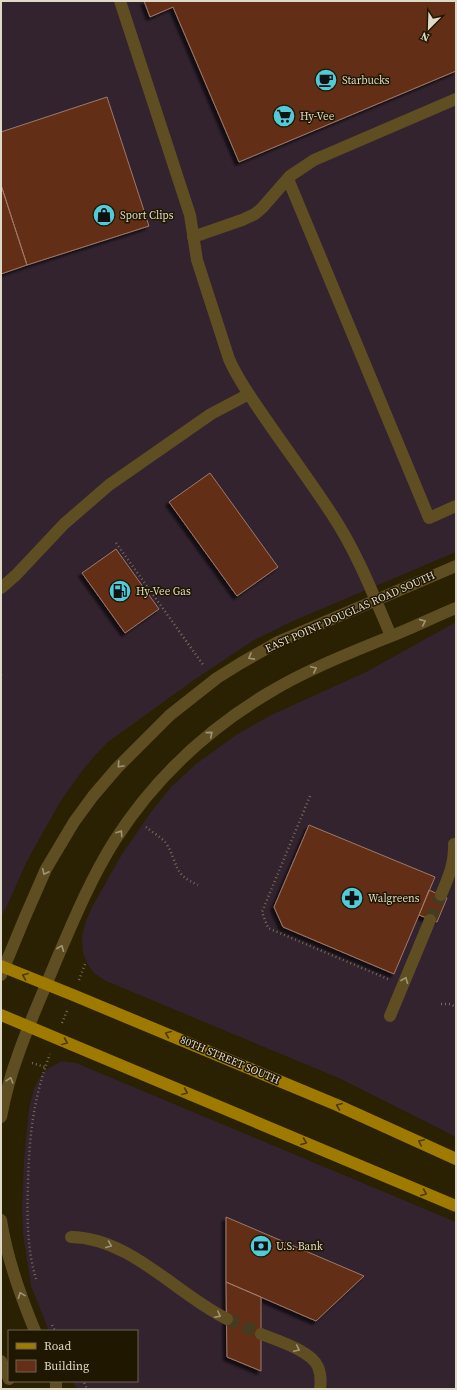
<svg xmlns="http://www.w3.org/2000/svg" width="457" height="1390" font-family="'Source Serif 4',serif">
<style>
.commercial{fill:#32232e}
.building{fill:#642e17;stroke:#9c796b;filter:url(#shadow)}
.lines{fill:none;stroke-linecap:round;stroke-linejoin:round}
.minor-tunnel{stroke:#453c20;stroke-width:12;stroke-dasharray:12 6;stroke-linecap:butt}
.path{stroke:#766d55;stroke-width:2.5;stroke-dasharray:1 3;stroke-linecap:butt}
.minor{stroke:#604e23;stroke-width:12}
.major{stroke:#9e7a00;stroke-width:12}
.oneway{stroke:#a09476}
.oneway2{stroke:#4c3a00}
.labels{text-anchor:middle;dominant-baseline:central;stroke-width:3;stroke-linejoin:round;paint-order:stroke}
.poi-label{font-size:11px;fill:#dfd9c8;stroke:#201700;text-anchor:start}
.street-label{font-size:11px;fill:#dfd9c8;stroke:#201700}
</style>
<defs>
<filter id="shadow"><feDropShadow dx="-3.5" dy="3.5" stdDeviation="1" flood-color="#0009"/></filter>
</defs>
<rect width="100%" height="100%" fill="#2a2002"/>
<path class="commercial" d="M1,1h455v551l-163,69 -39,19 -60,40 -86,62 -11,11 -14,17 -23,32 -33,59 -20,45 -6,11z
M456,622v515l-115,-58 -235,-98 -11,-7 -7,-9 -5,-12 -1,-17 4,-15 6,-14 30,-53 29,-42 20,-25 25,-23 40,-29 33,-19 97,-44z
M62,1061l14,2 380,159v167h-379l-5,-8h65v-50h-88l-18,-45 -8,-52 -1,-26 2,-49 5,-50 5,-20 7,-14 8,-7z"/>
<path class="building" d="M144,1h312v70l-217,91 -66,-155 -23,10z
M107,97l42,129 -122,39 -26,-80v-53z
M1,185l26,80 -26,9z
M210,473l68,94 -41,29 -68,-94z
M116,549l43,60 -34,24 -43,-60z
M309,825l126,52 -41,97 -111,-47 -9,-20z
M429,890l18,8 -10,24 -18,-7z
M226,1217l138,59 -48,45 -90,-39z
M226,1282l35,15v74l-34,-14z"/>
<g class="lines">
<path class="minor-tunnel" d="M430,920l11,-25
M227,1319l34,15"/>
<path class="path" d="M116,543l88,123
M1,675l1,-3
M310,796l-48,116 6,16 120,51
M146,827c6,5 15,10 20,16 13,21 6,31 32,42
M79,980l6,-16
M441,1004h9l6,3
M62,1023l5,-12
M32,1063l13,4
M36,1279c-9,-30 -9,-62 -8,-94 1,-48 5,-86 22,-131
M52,1325l3,6
M81,1381l3,1 3,7"/>
<path class="minor" d="M120,1l70,214 7,45 32,99c9,21 23,40 36,59 22,32 45,63 66,95 26,39 42,81 60,123
M288,179l141,339 27,-12
M193,237l49,-17 13,-6 7,-6 28,-32 24,-16 142,-61
M1,588l15,-13 48,-51 45,-39 102,-71 38,-20
M441,895c7,-17 14,-32 13,-51
M1,975l24,-58 21,-48 28,-47 19,-26 24,-28 53,-53 47,-37 24,-15 37,-21 178,-76
M390,1016l40,-96
M1,1117c4,-20 9,-40 16,-59 11,-33 26,-65 39,-97 18,-42 35,-83 59,-121 38,-59 89,-108 150,-145 39,-24 82,-41 124,-58 23,-9 45,-20 67,-29
M1,1220c6,39 19,75 34,111
M71,1237c60,1 105,57 156,82
M261,1334c15,6 51,17 57,33 3,7 3,15 2,22
M1,1361l8,18
M56,1389v-8"/>
<path class="major" d="M1,966l72,29 264,110 119,54
M1,1015l455,191"/>
</g>
<defs><path id="oneway-chevron" d="M-2-3.5L2.5 0L-2 3.5" fill="none" stroke-width="1.6" stroke-linecap="round" stroke-linejoin="round"/></defs>
<g class="oneway">
<use href="#oneway-chevron" transform="translate(423 622) rotate(-24)"/>
<use href="#oneway-chevron" transform="translate(251 657) rotate(151)"/>
<use href="#oneway-chevron" transform="translate(314 669) rotate(-25)"/>
<use href="#oneway-chevron" transform="translate(210 734) rotate(-40)"/>
<use href="#oneway-chevron" transform="translate(120 765) rotate(133)"/>
<use href="#oneway-chevron" transform="translate(120 833) rotate(-56)"/>
<use href="#oneway-chevron" transform="translate(45 872) rotate(116)"/>
<use href="#oneway-chevron" transform="translate(61 948) rotate(-68)"/>
<use href="#oneway-chevron" transform="translate(405 980) rotate(-68)"/>
<use href="#oneway-chevron" transform="translate(10 1080) rotate(-73)"/>
<use href="#oneway-chevron" transform="translate(109 1245) rotate(23)"/>
<use href="#oneway-chevron" transform="translate(21 1295) rotate(-111)"/>
<use href="#oneway-chevron" transform="translate(218 1315) rotate(27)"/>
<use href="#oneway-chevron" transform="translate(297 1349) rotate(25)"/>
</g>
<g class="oneway2">
<use href="#oneway-chevron" transform="translate(25 976) rotate(-158)"/>
<use href="#oneway-chevron" transform="translate(168 1034) rotate(-157)"/>
<use href="#oneway-chevron" transform="translate(65 1042) rotate(23)"/>
<use href="#oneway-chevron" transform="translate(185 1092) rotate(23)"/>
<use href="#oneway-chevron" transform="translate(339 1106) rotate(-157)"/>
<use href="#oneway-chevron" transform="translate(304 1142) rotate(23)"/>
<use href="#oneway-chevron" transform="translate(421 1142) rotate(-155)"/>
<use href="#oneway-chevron" transform="translate(424 1193) rotate(23)"/>
</g>
<defs>
<g id="cafe-disc" transform="scale(1.15)"><circle r="9.5" fill="#52cbd9" stroke="#201700"/><path d="M-5.5-4.5H6V0H3Q3 3.5 0 3.5H-2.5Q-5.5 3.5-5.5 0ZM3-3.2v2h1.7v-2ZM-6 4.5H4V6H-6Z" fill="#111"/></g>
<g id="supermarket-disc" transform="scale(1.15)"><circle r="9.5" fill="#52cbd9" stroke="#201700"/><path d="M-6-5.5h2.5l.6 2H6L4.5 2H-2.5L-4.4-4H-6ZM-1.5 3.2a1.3 1.3 0 1 0 .1 0ZM3 3.2a1.3 1.3 0 1 0 .1 0Z" fill="#111"/></g>
<g id="shop-disc" transform="scale(1.15)"><circle r="9.5" fill="#52cbd9" stroke="#201700"/><path d="M-5-2.5h2.3a2.7 3.5 0 0 1 5.4 0H5L5.5 6h-11ZM-1.5-2.5h3a1.5 2.3 0 0 0-3 0Z" fill="#111"/></g>
<g id="fuel-disc" transform="scale(1.15)"><circle r="9.5" fill="#52cbd9" stroke="#201700"/><path d="M-5.5-6h7V0h2V4h1.3V-2.5L3-4.5l.8-.8L6-3V5H2.5V1h-1V6h-7ZM-4.2-4.7v3.2H.2V-4.7Z" fill="#111"/></g>
<g id="pharmacy-disc" transform="scale(1.15)"><circle r="9.5" fill="#52cbd9" stroke="#201700"/><path d="M-2-6h4v4h4v4h-4v4h-4v-4h-4v-4h4Z" fill="#111"/></g>
<g id="bank-disc" transform="scale(1.15)"><circle r="9.5" fill="#52cbd9" stroke="#201700"/><path d="M-6-4H6V4H-6ZM0-2.3a2.3 2.3 0 1 0 0 4.6a2.3 2.3 0 1 0 0-4.6Z" fill="#111"/></g>
</defs>
<g fill-rule="evenodd">
<use href="#cafe-disc" x="326" y="80"/>
<use href="#supermarket-disc" x="284" y="116"/>
<use href="#shop-disc" x="104" y="215"/>
<use href="#fuel-disc" x="120" y="591"/>
<use href="#pharmacy-disc" x="352" y="898"/>
<use href="#bank-disc" x="261" y="1246"/>
</g>
<g class="labels">
<g class="poi-label">
<text x="342" y="80">Starbucks</text>
<text x="300" y="116">Hy-Vee</text>
<text x="120" y="215">Sport Clips</text>
<text x="136" y="591">Hy-Vee Gas</text>
<text x="368" y="898">Walgreens</text>
<text x="276" y="1246">U.S. Bank</text>
</g>
<g class="street-label">
<text transform="translate(350 612) rotate(-24)">EAST POINT DOUGLAS ROAD SOUTH</text>
<text transform="translate(230 1060) rotate(23)">80TH STREET SOUTH</text>
</g>
</g>
<rect width="457" height="1390" fill="none" stroke="#dfd9c8" stroke-width="4"/>
<rect x="8" y="1330" width="130" height="52" fill="#201700" stroke="#6c6550"/>
<rect x="16" y="1343" width="20" height="6" fill="#9e7a00" stroke="#6c6550"/>
<text x="44" y="1350" font-size="12" fill="#dfd9c8">Road</text>
<rect x="16" y="1360" width="20" height="12" fill="#642e17" stroke="#6c6550"/>
<text x="44" y="1370" font-size="12" fill="#dfd9c8">Building</text>
<g transform="translate(429 28) rotate(203)" stroke="#201700" stroke-width="3" paint-order="stroke">
<path d="M0-3L7 15L0 10L-7 15Z" fill="#dfd9c8"/>
<text y="-6" font-size="11" font-weight="bold" text-anchor="middle" fill="#dfd9c8">N</text>
</g>
</svg>
